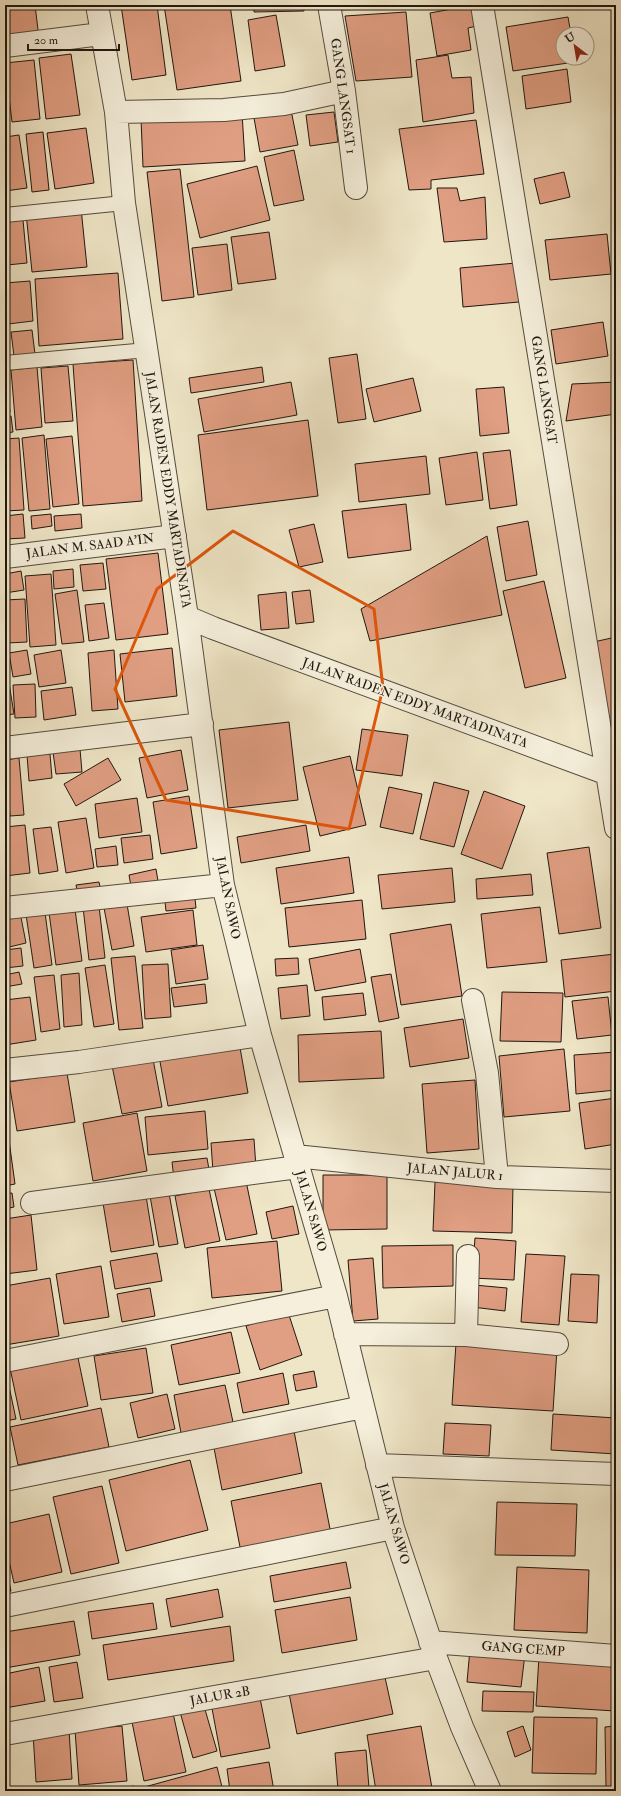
<svg xmlns="http://www.w3.org/2000/svg" width="621" height="1796" font-family="'IM FELL Double Pica',serif">
<style>
.building{fill:#e09e82;stroke:#211710}
.lines{fill:none;stroke-linecap:round;stroke-linejoin:round}
.lane-casing{stroke:#544b3e;stroke-width:16}
.street-casing{stroke:#544b3e;stroke-width:24}
.lane{stroke:#f5efdb;stroke-width:14}
.street{stroke:#f5efdb;stroke-width:22}
.marked{fill:none;stroke:#de560c;stroke-width:3;stroke-linejoin:round}
.labels{text-anchor:middle;dominant-baseline:central;stroke-width:3;stroke-linejoin:round;paint-order:stroke}
.street-label{font-size:13px;fill:#211710;stroke:#f5efdb}
</style>
<rect width="100%" height="100%" fill="#efe6c7"/>
<filter id="stains"><feTurbulence type="fractalNoise" baseFrequency=".005" numOctaves="4"/><feColorMatrix values="0 0 0 0 .2 0 0 0 0 .09 0 0 0 0 .02 0 0 0 .5 -.17"/></filter>
<radialGradient id="worn" r=".72"><stop offset=".6" stop-color="#630" stop-opacity="0"/><stop offset="1" stop-color="#630" stop-opacity=".3"/></radialGradient>
<path class="building" d="M5,5h30l4,33 -34,5z
M121,5h36l9,70 -34,5z
M164,5h66l11,76 -64,9z
M254,5h50v6l-50,1z
M336,5h67v3l-67,2z
M474,5l3,21 -9,2 3,22 -34,6 -7,-43z
M406,12l6,65 -56,4 -11,-65z
M276,15l9,51 -30,5 -7,-51z
M568,17l3,17h-8v24h11l1,4 -62,9 -7,-44z
M71,54l9,61 -34,4 -7,-61z
M448,55l4,23 19,-1 3,36 -51,9 -7,-62z
M34,60l6,59 -28,3 -7,-59z
M567,69l4,33 -45,7 -4,-33z
M5,92l3,28h-3z
M291,110l7,35 -38,7 -6,-34z
M334,112l4,30 -28,4 -4,-31z
M242,113l3,48 -102,6 -2,-48z
M476,120l8,54 -53,6v9l-22,1 -10,-61z
M86,128l8,55 -39,6 -8,-56z
M43,132l6,58 -17,2 -6,-58z
M19,135l8,53 -22,3v-54z
M294,150l10,50 -30,6 -10,-49z
M257,166l13,54 -70,18 -13,-54z
M180,169l14,128 -32,4 -15,-129z
M564,172l6,25 -30,7 -6,-25z
M437,188h20l3,13 25,-4 2,42 -43,3z
M81,208l6,59 -55,5 -6,-59z
M23,220l4,43 -20,2 -2,-43z
M269,232l7,47 -38,5 -7,-47z
M607,234l4,40 -61,6 -5,-40z
M227,244l5,46 -34,5 -6,-47z
M516,263l3,39 -56,5 -3,-39z
M118,273l5,66 -84,7 -4,-67z
M30,281l3,40 -25,3 -3,-41z
M603,322l5,34 -52,8 -5,-34z
M32,330l3,24 -21,2 -3,-24z
M357,354l9,65 -28,4 -9,-65z
M133,360l9,141 -59,5 -10,-142z
M68,366l5,55 -28,2 -4,-55z
M37,367l5,60 -26,3 -5,-60z
M262,367l2,15 -73,11 -2,-15z
M6,373l4,39h-5v-38z
M413,378l8,33 -47,11 -8,-33z
M291,382l6,33 -93,17 -6,-33z
M616,382v32l-50,7 6,-37z
M504,387l5,46 -29,3 -4,-47z
M11,416l2,16 -8,1v-16z
M308,420l10,76 -111,14 -9,-75z
M44,435l6,74 -21,2 -7,-73z
M72,436l7,68 -26,3 -7,-68z
M19,438l5,72 -19,1v-72z
M510,450l7,55 -27,4 -7,-56z
M477,452l6,48 -37,5 -7,-47z
M426,456l4,38 -71,8 -4,-38z
M406,504l5,46 -63,8 -6,-47z
M23,514l2,24 -20,1v-23z
M51,514l1,12 -20,3 -1,-13z
M81,514l1,14 -27,3 -1,-15z
M528,521l9,54 -31,6 -9,-54z
M314,524l9,38 -24,5 -10,-37z
M487,536l15,79 -132,26 -9,-32z
M158,553l10,81 -52,6 -10,-81z
M103,563l3,26 -23,2 -3,-26z
M73,569l1,18 -20,2 -1,-18z
M21,571l3,19 -19,3v-19z
M51,574l5,71 -26,2 -5,-71z
M544,581l22,97 -41,10 -22,-97z
M77,590l7,52 -22,2 -7,-50z
M310,590l4,32 -18,2 -4,-32z
M286,592l3,36 -28,2 -3,-35z
M25,599l2,43 -20,1 -2,-43z
M104,603l5,35 -20,3 -4,-36z
M616,637v91l-9,2 -18,-87z
M172,648l5,48 -52,6 -5,-48z
M27,650l4,24 -18,3 -4,-24z
M61,650l5,33 -27,4 -5,-32z
M114,650l4,59 -26,2 -4,-58z
M5,658l9,56 -9,1z
M35,684l1,33 -21,1 -2,-33z
M72,687l4,28 -32,5 -3,-29z
M289,722l9,78 -70,8 -9,-78z
M362,729l46,6 -6,41 -46,-6z
M80,749l2,23 -26,2 -3,-22z
M181,750l7,40 -41,8 -8,-40z
M50,754l2,24 -23,3 -2,-26z
M350,756l16,69 -46,11 -17,-69z
M19,758l5,57 -14,1 -5,-56z
M108,758l13,22 -45,26 -12,-22z
M434,782l35,9 -15,56 -34,-8z
M389,787l33,7 -9,40 -33,-7z
M484,791l41,15 -23,63 -41,-15z
M189,796l8,52 -36,6 -8,-52z
M137,798l5,34 -43,6 -4,-34z
M86,818l8,50 -28,5 -8,-51z
M25,825l5,48 -25,3v-49z
M306,825l4,26 -69,12 -4,-26z
M51,827l7,44 -19,3 -6,-45z
M150,835l3,24 -29,4 -3,-25z
M116,846l2,19 -21,2 -2,-18z
M589,847l12,81 -42,6 -12,-81z
M349,857l5,36 -73,11 -5,-36z
M452,868l3,34 -73,7 -4,-34z
M156,869l3,18 -27,5 -3,-17z
M531,874l2,21 -56,4 -1,-20z
M99,882l3,14 -23,4 -3,-15z
M194,890l2,18 -30,3 -2,-18z
M362,900l4,39 -77,8 -4,-39z
M74,902l8,59 -26,4 -8,-60z
M127,904l7,42 -22,4 -8,-42z
M44,905l8,60 -18,3 -9,-60z
M99,906l6,52 -16,2 -6,-53z
M19,907l7,36 -21,5v-38z
M540,907l7,55 -60,6 -6,-54z
M193,910l4,35 -51,7 -5,-35z
M451,924l11,72 -61,9 -11,-71z
M203,945l5,34 -32,5 -5,-34z
M21,948l2,18 -18,2v-18z
M360,949l6,33 -51,9 -6,-32z
M615,954l1,37 -51,6 -4,-37z
M135,956l8,72 -24,2 -8,-72z
M298,958l1,16 -23,2 -1,-17z
M168,964l3,53 -26,2 -3,-54z
M105,965l9,59 -20,3 -9,-59z
M19,972l3,12 -17,3v-12z
M79,973l3,52 -18,2 -3,-52z
M391,974l8,44 -20,4 -8,-45z
M54,975l6,54 -19,3 -7,-55z
M205,984l2,19 -33,4 -3,-19z
M307,985l3,31 -29,3 -3,-31z
M502,992l61,1 -2,49 -61,-1z
M363,993l3,22 -42,5 -2,-23z
M30,997l6,43 -31,5v-45z
M608,997l4,38 -35,4 -5,-38z
M463,1019l6,39 -59,9 -6,-39z
M381,1031l3,47 -85,4 -1,-47z
M239,1042l9,51 -80,13 -9,-50z
M564,1049l6,62 -66,6 -5,-61z
M616,1052v38l-40,4 -2,-39z
M152,1054l10,53 -40,7 -11,-53z
M67,1073l8,49 -58,9 -8,-49z
M475,1080l4,69 -52,4 -5,-69z
M616,1098v46l-31,5 -6,-46z
M5,1111l10,73 -10,2z
M205,1111l3,38 -60,6 -3,-38z
M137,1113l10,58 -54,10 -10,-58z
M254,1139l2,29 -43,4 -2,-29z
M207,1158l3,17 -36,4 -2,-17z
M323,1175h64v54l-64,1z
M246,1181l11,53 -31,6 -12,-52z
M435,1182l78,2 -1,49 -79,-2z
M209,1189l11,52 -35,7 -10,-52z
M12,1193l2,14 -9,2v-15z
M169,1193l9,51 -19,3 -9,-51z
M146,1196l8,49 -43,7 -8,-49z
M293,1206l6,28 -27,5 -6,-27z
M31,1215l6,55 -32,4v-55z
M475,1238l41,3 -2,39 -42,-2z
M277,1241l5,50 -70,7 -5,-50z
M453,1245v41l-70,2 -1,-42z
M157,1253l5,28 -47,8 -5,-28z
M526,1254l39,2 -6,69 -38,-3z
M373,1258l5,61 -25,2 -5,-61z
M101,1266l8,51 -45,7 -8,-50z
M571,1274l28,1 -2,48 -29,-2z
M50,1278l9,58 -54,9v-59z
M474,1285l33,3 -2,23 -33,-4z
M150,1288l5,28 -33,6 -5,-28z
M288,1312l14,43 -42,15 -14,-44z
M231,1332l9,41 -61,12 -8,-40z
M456,1343l101,6 -4,62 -101,-6z
M146,1348l7,45 -52,7 -7,-44z
M77,1353l11,53 -67,14 -11,-52z
M314,1371l3,16 -21,4 -3,-16z
M283,1373l6,31 -46,9 -6,-30z
M5,1377h2l9,42 -11,2z
M225,1385l8,37 -52,11 -7,-38z
M167,1394l8,35 -37,9 -8,-35z
M101,1408l8,39 -91,18 -8,-38z
M553,1414l63,4v36l-65,-4z
M445,1423l46,2 -2,31 -46,-2z
M294,1431l8,42 -80,17 -8,-42z
M190,1460l18,70 -82,21 -17,-71z
M321,1483l10,51 -90,18 -10,-51z
M102,1486l17,77 -48,11 -18,-77z
M497,1502l80,2 -2,52 -80,-1z
M49,1514l13,58 -48,11 -9,-40v-19z
M346,1562l5,26 -77,14 -4,-26z
M5,1564l6,27 -6,2z
M517,1567l72,3 -2,63 -73,-3z
M218,1589l5,28 -52,10 -5,-28z
M350,1597l7,43 -75,13 -7,-43z
M153,1603l4,26 -65,10 -4,-27z
M74,1621l6,34 -75,13v-36z
M230,1626l4,35 -126,19 -5,-35z
M470,1649l55,5 -4,33 -54,-5z
M539,1656l77,5 -1,50 -79,-5z
M77,1662l6,36 -29,4 -5,-35z
M39,1667l6,34 -40,7v-34z
M383,1668l10,46 -96,20 -9,-46z
M483,1691l51,1 -1,20 -51,-1z
M259,1693l11,55 -49,9 -10,-54z
M204,1706l13,45 -24,7 -13,-46z
M173,1713l13,59 -42,9 -12,-59z
M534,1717l63,1 -1,56 -64,-1z
M122,1726l5,55 -48,4 -4,-55z
M421,1726l11,62 -20,3h-36l-9,-56z
M523,1726l8,24 -16,7 -8,-25z
M616,1726v61h-10l-1,-60z
M69,1730l3,49 -36,3 -3,-49z
M366,1750l3,38 -31,2 -3,-37z
M269,1762l5,29h-44l-3,-22z
M217,1767l6,24h-81l-1,-3z
M134,1786l1,5h-35z"/>
<g class="lines">
<g class="lane-casing">
<path id="lane" d="M5,215l119,-12
M5,363l142,-13"/>
</g>
<g class="street-casing">
<path id="street" d="M97,5l19,107 8,91 63,414 36,268 37,150 76,261 57,232 43,130 26,69 28,64
M329,5l15,86 12,97
M482,5l134,823
M5,46l96,-12
M116,112l108,-2 60,-6 60,-13
M5,557l170,-21
M187,617l26,11 403,149
M5,748l197,-24
M5,908l218,-23
M473,1000l14,73 10,104
M5,1070l74,-8 181,-27
M295,1156l202,21 119,4
M32,1203l266,-36
M345,1334l121,1 91,9
M466,1335l2,-79
M5,1361l331,-65
M377,1465l239,9
M5,1480l358,-73
M5,1606l388,-78
M430,1642l186,14
M5,1734l431,-76"/>
</g>
<use href="#lane" class="lane"/>
<use href="#street" class="street"/>
</g>
<path class="marked" d="M233,531l141,78 9,79 -34,141 -183,-29 -51,-111 42,-100z"/>
<g class="labels">
<g class="street-label">
<text transform="translate(343 96) rotate(82)">GANG LANGSAT 1</text>
<text transform="translate(544 390) rotate(81)">GANG LANGSAT</text>
<text transform="translate(168 490) rotate(81)">JALAN RADEN EDDY MARTADINATA</text>
<text transform="translate(90 546) rotate(-7)">JALAN M. SAAD A'IN</text>
<text transform="translate(415 703) rotate(20)">JALAN RADEN EDDY MARTADINATA</text>
<text transform="translate(228 898) rotate(79)">JALAN SAWO</text>
<text transform="translate(455 1172) rotate(5)">JALAN JALUR 1</text>
<text transform="translate(311 1211) rotate(74)">JALAN SAWO</text>
<text transform="translate(394 1524) rotate(74)">JALAN SAWO</text>
<text transform="translate(523 1649) rotate(4)">GANG CEMP</text>
<text transform="translate(220 1696) rotate(-10)">JALUR 2B</text>
</g>
</g>
<rect width="621" height="1796" fill="none" stroke="#efe6c7" stroke-width="20"/>
<rect x="6" y="6" width="609" height="1784" fill="none" stroke="#211710" stroke-width="2"/>
<rect x="10" y="10" width="601" height="1776" fill="none" stroke="#211710"/>
<g transform="translate(575 46) rotate(329)"><circle r="19" fill="#f5efdb" stroke="#a0998a"/>
<path d="M0-3L7 15L0 10L-7 15Z" fill="#8f2418"/>
<text y="-6" font-size="11" font-weight="bold" text-anchor="middle" fill="#211710">U</text>
</g>
<path d="M28 44v6h91v-6" fill="none" stroke="#211710" stroke-width="2"/>
<text x="34" y="44" font-size="12" fill="#211710" stroke="#f5efdb" stroke-width="3" paint-order="stroke">20 m</text>
<rect width="100%" height="100%" filter="url(#stains)"/>
<rect width="100%" height="100%" fill="url(#worn)"/>
</svg>
